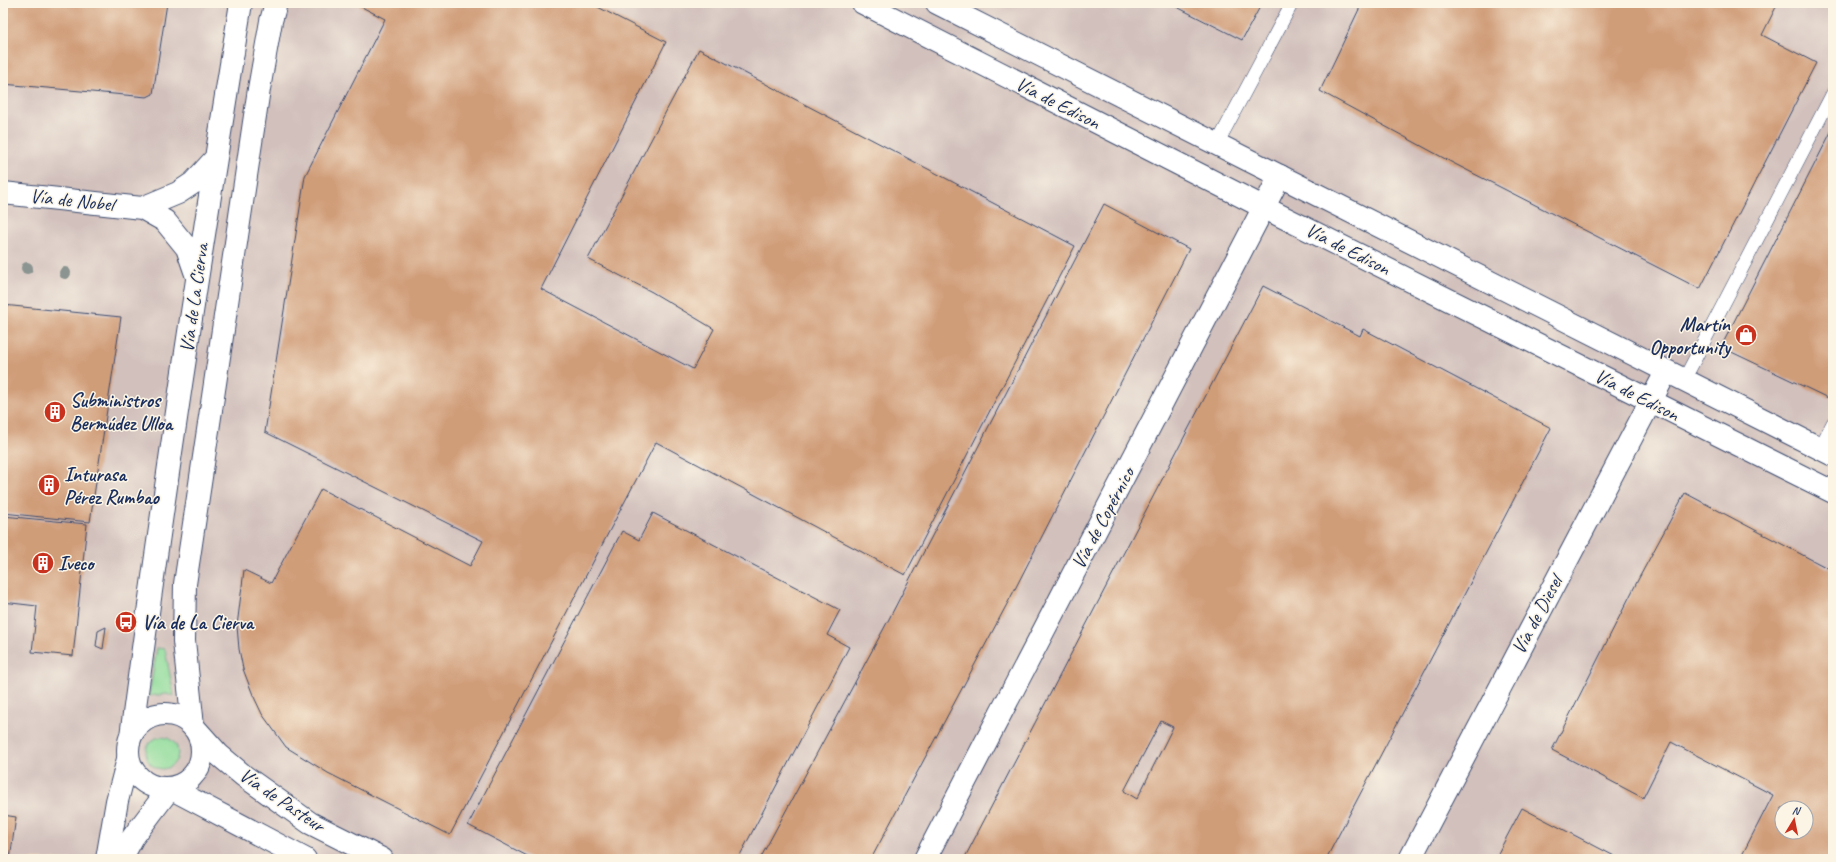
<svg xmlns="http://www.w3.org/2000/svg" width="1836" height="862" font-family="Caveat,sans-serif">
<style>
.industrial{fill:#d1c0bc;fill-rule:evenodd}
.green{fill:#8cdb9a;stroke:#54857c}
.building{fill:#d09d79;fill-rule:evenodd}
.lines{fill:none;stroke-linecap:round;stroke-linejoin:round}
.service-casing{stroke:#3b496c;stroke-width:14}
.minor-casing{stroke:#3b496c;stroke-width:24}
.secondary-casing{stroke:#3b496c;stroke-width:24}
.service{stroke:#fff;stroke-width:13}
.minor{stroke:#fff;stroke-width:22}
.secondary{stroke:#fff;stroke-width:22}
.tree{fill:#8b9490}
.labels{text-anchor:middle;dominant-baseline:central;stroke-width:3;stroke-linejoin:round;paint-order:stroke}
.street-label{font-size:20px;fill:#1b2f5e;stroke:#fcf5e5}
.poi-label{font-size:20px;font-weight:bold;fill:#1b2f5e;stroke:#fcf5e5;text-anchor:start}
</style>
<rect width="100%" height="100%" fill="#fcf5e5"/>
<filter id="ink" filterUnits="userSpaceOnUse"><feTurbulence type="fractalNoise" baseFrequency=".025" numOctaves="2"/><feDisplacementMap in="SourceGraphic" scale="8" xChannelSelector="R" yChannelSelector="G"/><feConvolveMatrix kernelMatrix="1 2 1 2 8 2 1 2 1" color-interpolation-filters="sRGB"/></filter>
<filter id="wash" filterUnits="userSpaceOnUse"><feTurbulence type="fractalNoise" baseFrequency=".012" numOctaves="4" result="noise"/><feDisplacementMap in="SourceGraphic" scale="16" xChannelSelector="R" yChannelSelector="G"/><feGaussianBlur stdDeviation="0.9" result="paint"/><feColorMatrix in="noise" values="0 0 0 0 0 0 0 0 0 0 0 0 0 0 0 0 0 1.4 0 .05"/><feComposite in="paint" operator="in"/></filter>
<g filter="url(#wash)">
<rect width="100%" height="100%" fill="#f1daba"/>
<path class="industrial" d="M3,3h1830v856h-1830zM1782,808h24v24h-24z"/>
<path class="green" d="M157,648l8,1 9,47 -8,-2 -17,2z
M146 753a16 16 0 1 1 32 0a16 16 0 1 1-32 0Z"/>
<g id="blocks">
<path class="building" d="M3,3h164l-14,91 -6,3 -144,-13z
M354,3h236l76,39 -125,247 152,80 21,-40 -62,-37 -64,-33 111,-210 376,197 -170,329 -249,-133 -206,393 -122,-62 -42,-26 -24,-33 -9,-19 -10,-26 -4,-20 -2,-23 7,-56 27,13 50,-94 149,77 13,-25 -218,-109 40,-256 80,-157z
M1169,3h93l-20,37z
M1362,3h416l-16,32 54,28 -116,226 -249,-127 -131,-71z
M1833,128v260l-5,10 -107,-51z
M1104,204l85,45 -175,342 -143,268h-111l129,-240z
M1263,286l97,50 3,-7 188,99 -163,313 -62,118h-362zM1161,721l12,6 -36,72 -13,-8z
M3,305l118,12 -31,205 -87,-9z
M1685,493l148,78v288h-93l33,-64 -102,-53 -28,56 -91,-48 87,-172zM1782,808h24v24h-24z
M653,513l187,97 -13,25 22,12 -111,212h-205l-65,-34 154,-294 17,9z
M3,516l84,8 -14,132 -41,-4 5,-46 -34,-4z
M106,627l-3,22 -7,-3 2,-15z
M1522,808l98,51h-125z
M3,815l13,2 -6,42h-7z"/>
</g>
</g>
<g filter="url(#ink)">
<use href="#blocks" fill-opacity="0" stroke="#3b496c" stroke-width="1"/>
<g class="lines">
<g class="service-casing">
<path id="service" d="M1217,144l75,-141
M1684,380l149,-287
M1820,448l13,-25"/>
</g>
<g class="minor-casing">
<path id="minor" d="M193,726l26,29 25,21 66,47 72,36
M107,859l10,-58 11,-42
M121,859l12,-22 37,-49 135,71
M925,859l355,-683
M1410,859l256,-487"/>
</g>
<g class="secondary-casing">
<path id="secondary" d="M863,3l400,204 570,285
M937,3l896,452
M3,193l139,15 23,13 22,27 9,26
M142,208l36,-15 15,-10 22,-24
M128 751a37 37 0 1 1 74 0a37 37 0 1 1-74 0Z
M193,726l-9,-85 1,-57 74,-495 12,-68 5,-18
M131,736c33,-245 70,-489 110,-733"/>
</g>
<use href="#service" class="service"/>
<use href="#minor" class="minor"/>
<use href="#secondary" class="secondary"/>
</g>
<g class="tree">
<circle cx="27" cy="268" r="6"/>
<circle cx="65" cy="273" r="6"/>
</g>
</g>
<defs>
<g id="shop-disc" transform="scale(1.15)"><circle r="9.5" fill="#c8321e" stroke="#fcf5e5"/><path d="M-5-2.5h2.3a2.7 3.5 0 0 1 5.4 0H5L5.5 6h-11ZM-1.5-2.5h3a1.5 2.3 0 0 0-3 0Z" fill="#fff"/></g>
<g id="building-disc" transform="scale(1.15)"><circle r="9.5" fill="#c8321e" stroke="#fcf5e5"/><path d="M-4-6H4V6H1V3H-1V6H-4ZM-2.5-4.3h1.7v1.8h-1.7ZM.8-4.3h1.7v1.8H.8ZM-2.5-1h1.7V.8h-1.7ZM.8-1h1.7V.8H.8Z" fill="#fff"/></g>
<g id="bus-disc" transform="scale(1.15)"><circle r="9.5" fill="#c8321e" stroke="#fcf5e5"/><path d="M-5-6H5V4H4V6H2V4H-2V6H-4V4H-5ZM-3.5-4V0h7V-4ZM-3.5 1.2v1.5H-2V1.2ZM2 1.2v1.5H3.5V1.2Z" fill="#fff"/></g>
</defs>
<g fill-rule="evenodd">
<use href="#shop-disc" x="1746" y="335"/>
<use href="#building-disc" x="55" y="412"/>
<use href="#building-disc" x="49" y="485"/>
<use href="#building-disc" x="43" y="563"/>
<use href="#bus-disc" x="126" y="622"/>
</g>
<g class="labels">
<g class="street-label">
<text transform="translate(1058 103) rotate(27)">Vía de Edison</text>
<text transform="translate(72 200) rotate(6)">Vía de Nobel</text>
<text transform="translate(1348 249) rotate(27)">Vía de Edison</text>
<text transform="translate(194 298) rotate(-82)">Vía de La Cierva</text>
<text transform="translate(1637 395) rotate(27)">Vía de Edison</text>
<text transform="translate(1103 518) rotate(-62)">Vía de Copérnico</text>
<text transform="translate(1537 615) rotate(-62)">Vía de Diesel</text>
<text transform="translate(282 800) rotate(34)">Vía de Pasteur</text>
</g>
<g class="poi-label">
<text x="1730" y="324" text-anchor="end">Martín<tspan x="1730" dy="23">Opportunity</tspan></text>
<text x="70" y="400">Subministros<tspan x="70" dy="23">Bermúdez Ulloa</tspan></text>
<text x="64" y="474">Inturasa<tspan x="64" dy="23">Pérez Rumbao</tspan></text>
<text x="58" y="563">Iveco</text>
<text x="142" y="622">Vía de La Cierva</text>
</g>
</g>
<rect width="1836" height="862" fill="none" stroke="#fcf5e5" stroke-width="16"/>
<g transform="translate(1794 820) rotate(10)"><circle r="19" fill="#fcf5e5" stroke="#a2a6af"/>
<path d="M0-3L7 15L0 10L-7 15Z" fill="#c8321e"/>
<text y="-6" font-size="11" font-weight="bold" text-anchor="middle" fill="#1b2f5e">N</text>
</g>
</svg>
